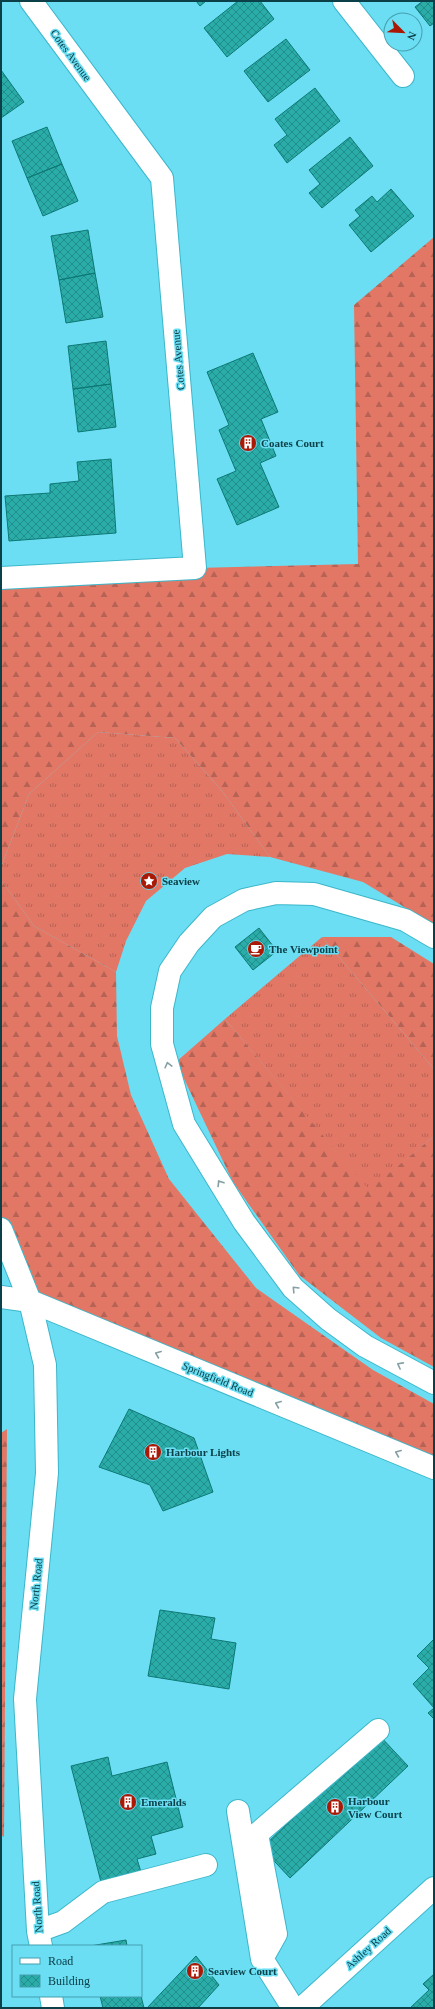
<svg xmlns="http://www.w3.org/2000/svg" width="435" height="2009" font-family="Georgia,serif">
<style>
.grass{fill:url(#grass-tufts)}
.forest{fill:url(#forest-firs)}
.building{fill:url(#building-cross-hatch);stroke:#0d7874}
.lines{fill:none;stroke-linecap:round;stroke-linejoin:round}
.minor-casing{stroke:#3db6ca;stroke-width:24}
.major-casing{stroke:#3db6ca;stroke-width:24}
.minor{stroke:#fff;stroke-width:22}
.major{stroke:#fff;stroke-width:22}
.oneway{stroke:#85a0a4}
.labels{text-anchor:middle;dominant-baseline:central;stroke-width:3;stroke-linejoin:round;paint-order:stroke}
.street-label{font-size:11px;fill:#0b4048;stroke:#6bdef3}
.poi-label{font-size:11px;font-weight:bold;fill:#0b4048;stroke:#6bdef3;text-anchor:start}
</style>
<defs>
<pattern id="grass-tufts" width="24" height="20" patternUnits="userSpaceOnUse"><rect width="24" height="20" fill="#e37765"/><path d="M3 7l-1-3M5 7V3M7 7l1-3M15 17l-1-3M17 17v-4M19 17l1-3" fill="none" stroke="#b66355"/></pattern>
<pattern id="forest-firs" width="22" height="20" patternUnits="userSpaceOnUse"><rect width="22" height="20" fill="#e37765"/><path d="M5 1l3.5 6h-7zM16 11l3.5 6h-7z" fill="#b66355"/></pattern>
<pattern id="building-cross-hatch" width="8" height="8" patternUnits="userSpaceOnUse"><rect width="8" height="8" fill="#2aada8"/><path d="M0 0l8 8M0 8l8-8" fill="none" stroke="#228e8b"/></pattern>
</defs>
<rect width="100%" height="100%" fill="#6bdef3"/>
<path class="grass" d="M98,732l77,6 47,53 48,66 -43,-3 -42,14 -39,33 -20,40 -10,31 -82,-46 -33,-46v-13l28,-73z
M322,937l112,132v67l-65,55 -144,-172z"/>
<path class="forest" d="M434,237v688l-71,-43 -93,-25 -48,-66 -47,-53 -77,-6 -69,62 -28,73v-289l194,-10 163,-4 -4,-259z
M1,880l33,46 82,46 1,64 14,59 38,84 87,109 117,82 61,34v64l-404,-167 -29,-72z
M322,937h69l43,27v105z
M225,1019l144,171 65,-54v231l-53,-29 -82,-63 -66,-93 -57,-120z
M7,1429l-3,408 -3,-2v-402z"/>
<path class="building" d="M196,1h10l-6,5z
M238,1h22l14,18 -47,38 -23,-29z
M423,1h11v22l-4,3 -15,-19z
M286,39l24,31 -42,32 -24,-31z
M1,70l23,32 -23,16z
M315,88l25,33 -53,42 -13,-18 13,-10 -12,-16z
M47,127l15,37 -35,14 -15,-37z
M350,137l23,29 -51,42 -13,-15 11,-9 -11,-14z
M62,164l16,37 -35,15 -16,-38z
M391,189l23,27 -43,36 -22,-27 11,-9 -5,-6 17,-14 5,6z
M88,230l7,43 -36,7 -8,-44z
M95,273l8,44 -37,6 -7,-43z
M106,341l5,43 -38,5 -5,-43z
M253,353l25,59 -17,7 15,37 -16,7 19,44 -42,18 -20,-46 19,-8 -17,-41 10,-5 -22,-53z
M111,384l5,43 -38,5 -5,-43z
M111,459l5,74 -107,8 -4,-45 45,-3v-9l29,-3 -2,-19z
M259,928l18,23 -24,19 -18,-23z
M129,1409l65,29 19,54 -50,19 -13,-26 -51,-18z
M160,1610l55,8 -4,21 25,4 -7,46 -81,-13z
M434,1639v69l-21,-24 16,-16 -12,-12z
M434,1708v11l-6,-6z
M379,1735l29,31 -118,112 -28,-30z
M108,1757l4,19 55,-14 16,65 -32,9 5,18 -19,5 4,13 -40,10 -30,-116z
M126,1940l1,6h-37z
M196,1956l23,29 -21,23h-51z
M434,1974v34h-24l19,-18 -6,-6z
M100,1996h41l3,12h-41z"/>
<g class="lines">
<g class="minor-casing">
<path id="minor" d="M344,1l59,75
M1,578l194,-10 -33,-390 -131,-177
M434,937l-29,-17 -91,-26 -38,-1 -32,7 -31,17 -24,26 -19,28 -8,37v36l22,80 60,98 49,66 35,31 37,27 69,37
M1,1229l29,72 15,64 2,108 -22,226 13,232 3,15
M1,1297l29,4 404,167
M238,1811l24,148 31,49
M38,1931l25,-9 40,-30 103,-27
M262,1959l14,-25 -19,-100 121,-104
M51,1996l2,12"/>
</g>
<g class="major-casing">
<path id="major" d="M302,2008l132,-120"/>
</g>
<use href="#minor" class="minor"/>
<use href="#major" class="major"/>
</g>
<defs><path id="oneway-chevron" d="M-2-3.5L2.5 0L-2 3.5" fill="none" stroke-width="1.6" stroke-linecap="round" stroke-linejoin="round"/></defs>
<g class="oneway">
<use href="#oneway-chevron" transform="translate(168 1065) rotate(-104)"/>
<use href="#oneway-chevron" transform="translate(220 1183) rotate(-122)"/>
<use href="#oneway-chevron" transform="translate(295 1289) rotate(-134)"/>
<use href="#oneway-chevron" transform="translate(158 1354) rotate(-158)"/>
<use href="#oneway-chevron" transform="translate(400 1365) rotate(-152)"/>
<use href="#oneway-chevron" transform="translate(278 1404) rotate(-158)"/>
<use href="#oneway-chevron" transform="translate(398 1453) rotate(-158)"/>
</g>
<defs>
<g id="building-disc" transform="scale(0.9)"><circle r="9.5" fill="#aa1906" stroke="#6bdef3"/><path d="M-4-6H4V6H1V3H-1V6H-4ZM-2.5-4.3h1.7v1.8h-1.7ZM.8-4.3h1.7v1.8H.8ZM-2.5-1h1.7V.8h-1.7ZM.8-1h1.7V.8H.8Z" fill="#fff"/></g>
<g id="sight-disc" transform="scale(0.9)"><circle r="9.5" fill="#aa1906" stroke="#6bdef3"/><path d="M0-6L1.8-2.2L6-1.7L2.9 1.2L3.7 5.4L0 3.3L-3.7 5.4L-2.9 1.2L-6-1.7L-1.8-2.2Z" fill="#fff"/></g>
<g id="cafe-disc" transform="scale(0.9)"><circle r="9.5" fill="#aa1906" stroke="#6bdef3"/><path d="M-5.5-4.5H6V0H3Q3 3.5 0 3.5H-2.5Q-5.5 3.5-5.5 0ZM3-3.2v2h1.7v-2ZM-6 4.5H4V6H-6Z" fill="#fff"/></g>
</defs>
<g fill-rule="evenodd">
<use href="#building-disc" x="248" y="443"/>
<use href="#sight-disc" x="149" y="881"/>
<use href="#cafe-disc" x="256" y="949"/>
<use href="#building-disc" x="153" y="1452"/>
<use href="#building-disc" x="128" y="1802"/>
<use href="#building-disc" x="335" y="1807"/>
<use href="#building-disc" x="195" y="1971"/>
</g>
<g class="labels">
<g class="street-label">
<text transform="translate(71 55) rotate(54)">Cotes Avenue</text>
<text transform="translate(178 360) rotate(-95)">Cotes Avenue</text>
<text transform="translate(218 1379) rotate(22)">Springfield Road</text>
<text transform="translate(36 1584) rotate(-84)">North Road</text>
<text transform="translate(37 1907) rotate(-94)">North Road</text>
<text transform="translate(368 1948) rotate(-42)">Ashley Road</text>
</g>
<g class="poi-label">
<text x="261" y="443">Coates Court</text>
<text x="162" y="881">Seaview</text>
<text x="269" y="949">The Viewpoint</text>
<text x="166" y="1452">Harbour Lights</text>
<text x="348" y="1801">Harbour<tspan x="348" dy="13">View Court</tspan></text>
<text x="141" y="1802">Emeralds</text>
<text x="208" y="1971">Seaview Court</text>
</g>
</g>
<rect width="435" height="2009" fill="none" stroke="#0b4048" stroke-width="4"/>
<rect x="12" y="1945" width="130" height="52" fill="#6bdef3" stroke="#459faf"/>
<rect x="20" y="1958" width="20" height="6" fill="#ffffff" stroke="#459faf"/>
<text x="48" y="1965" font-size="12" fill="#0b4048">Road</text>
<rect x="20" y="1975" width="20" height="12" fill="url(#building-cross-hatch)" stroke="#459faf"/>
<text x="48" y="1985" font-size="12" fill="#0b4048">Building</text>
<g transform="translate(403 32) rotate(114)"><circle r="19" fill="#6bdef3" stroke="#459faf"/>
<path d="M0-3L7 15L0 10L-7 15Z" fill="#aa1906"/>
<text y="-6" font-size="11" font-weight="bold" text-anchor="middle" fill="#0b4048">N</text>
</g>
</svg>
